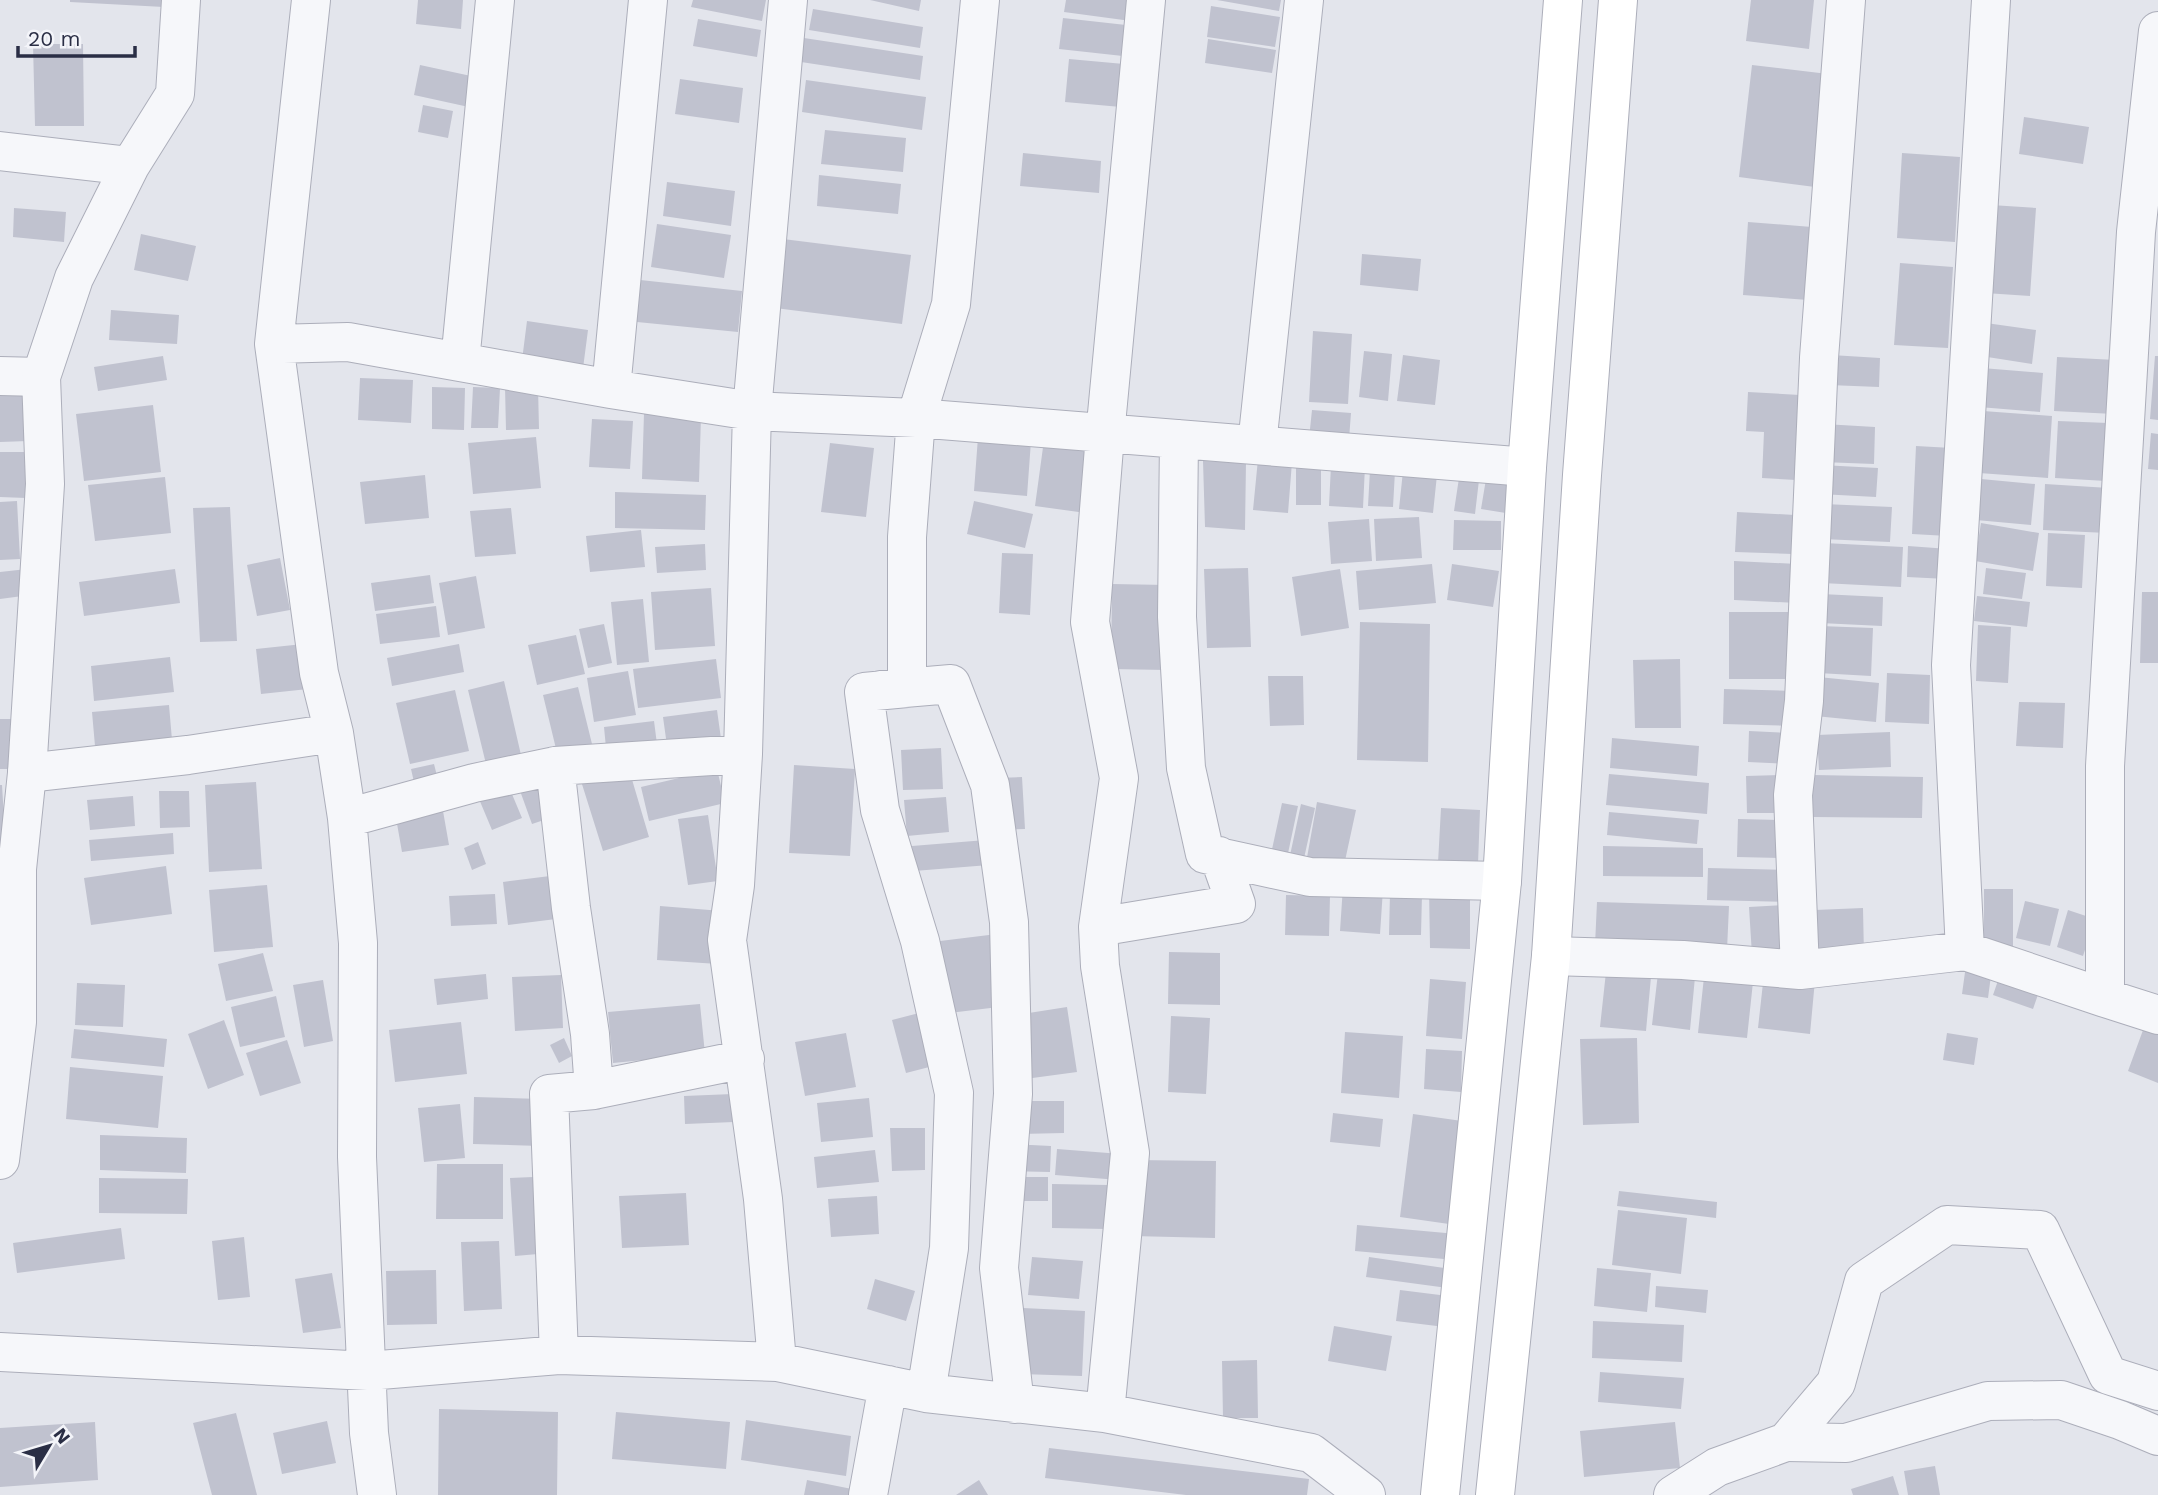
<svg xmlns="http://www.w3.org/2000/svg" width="2158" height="1495" font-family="'Work Sans',sans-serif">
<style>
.building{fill:#c0c2cf}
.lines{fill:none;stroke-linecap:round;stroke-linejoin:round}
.minor-casing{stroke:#acaeba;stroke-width:40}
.tertiary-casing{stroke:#acaeba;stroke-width:40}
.secondary-casing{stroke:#acaeba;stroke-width:40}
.minor{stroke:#f6f7fa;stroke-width:38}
.tertiary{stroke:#f6f7fa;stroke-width:38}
.secondary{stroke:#fff;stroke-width:38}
</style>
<rect width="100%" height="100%" fill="#e3e5ec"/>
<path class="building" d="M70,0h95l-1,7 -94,-5z
M418,0h45l-2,29 -45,-5z
M693,0h73l-4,21 -71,-14z
M870,0h51l-2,11z
M1066,0h68l-3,21 -67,-9z
M1217,0h64l-2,11z
M1751,0h63l-5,49 -63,-8z
M1211,6l69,11 -5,30 -68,-10z
M813,9l110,18 -3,21 -111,-18z
M1063,18l72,8 -3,31 -73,-8z
M698,19l63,11 -4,27 -64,-11z
M804,38l119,18 -3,24 -119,-18z
M1208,39l68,11 -4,23 -67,-10z
M33,44h50l1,82h-49z
M1069,59l55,5 -3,43 -56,-5z
M420,65l65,14 -7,30 -64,-14z
M1752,65l76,9 -13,113 -76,-10z
M680,79l63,9 -4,35 -64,-9z
M806,80l120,17 -4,33 -120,-18z
M423,105l30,6 -5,27 -30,-6z
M2024,117l65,10 -6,37 -64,-10z
M825,130l81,8 -3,34 -82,-8z
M1023,153l78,8 -2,32 -79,-7z
M1902,153l58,4 -5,85 -58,-4z
M819,175l82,9 -3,30 -81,-8z
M667,182l68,9 -4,35 -68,-10z
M1991,205l45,3 -6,88 -45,-3z
M14,208l52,4 -2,30 -51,-5z
M1748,222l64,5 -4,73 -65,-5z
M657,224l74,11 -7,43 -73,-11z
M141,234l55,12 -8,35 -54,-11z
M783,239l128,16 -9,69 -127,-16z
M1362,254l59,5 -3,32 -58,-6z
M1900,263l53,4 -5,81 -54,-3z
M631,279l111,12 -4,41 -111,-11z
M111,310l68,5 -2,29 -68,-4z
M527,321l61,9 -6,46 -61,-8z
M1986,323l50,7 -4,34 -51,-8z
M1313,331l39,3 -4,70 -39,-2z
M1364,351l28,3 -4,47 -29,-4z
M1403,355l37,5 -5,45 -38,-4z
M1831,355l49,3 -1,29 -50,-2z
M163,356l4,24 -69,11 -4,-24z
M2155,356h3v64l-8,-1z
M2057,357l59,3 -2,54 -60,-3z
M1982,368l61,5 -3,39 -61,-5z
M360,378l53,2 -2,43 -53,-3z
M0,387h27l1,54 -28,1z
M432,387l33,1 -1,42 -32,-1z
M473,387l27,1 -2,40h-27z
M505,387h33l1,42 -33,1z
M1748,392l52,3 -4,85 -34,-2 2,-46 -18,-1z
M153,405l8,67 -77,9 -8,-67z
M1312,410l39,3 -3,39 -40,-4z
M1983,411l69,5 -4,62 -69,-5z
M644,413l57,3 -2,66 -57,-3z
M592,419l41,2 -3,48 -41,-2z
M2058,421l50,2 -2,58 -51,-3z
M1824,424l51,3 -1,37 -52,-2z
M2151,433l7,1v36l-10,-1z
M536,437l5,51 -68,6 -5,-51z
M978,437l53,4 -4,55 -53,-5z
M1044,440l51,7 -9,66 -51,-7z
M830,443l44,5 -8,69 -45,-5z
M1916,446l36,2 -4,88 -36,-2z
M0,452h26v46l-26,-1z
M1258,459l34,3 -4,51 -35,-3z
M1203,461l43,1 -1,68 -40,-3z
M1296,465h25v40h-25z
M1331,465l34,1 -2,42 -34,-2z
M1821,465l57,3 -2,29 -56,-3z
M1370,470l25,1 -2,36 -25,-1z
M1403,471l34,4 -4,38 -34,-4z
M425,475l4,43 -64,6 -5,-42z
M165,477l6,56 -76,8 -7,-56z
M1459,478l20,2 -4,34 -21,-3z
M1486,479l30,5 -4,30 -31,-5z
M1981,479l54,5 -4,41 -55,-5z
M2045,484l64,4 -2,45 -64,-3z
M615,492l91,3 -1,35 -90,-2z
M17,501l3,58 -20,1v-58z
M974,501l59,13 -8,34 -58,-14z
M1824,504l68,3 -2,35 -68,-3z
M230,507l7,134 -37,1 -7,-134z
M511,508l5,46 -41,3 -5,-46z
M1737,512l58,3 -2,39 -58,-2z
M1419,517l3,41 -46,3 -2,-42z
M1369,519l3,42 -41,3 -3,-42z
M1454,520l47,1v29h-48z
M1981,523l58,10 -6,38 -58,-10z
M641,530l4,37 -55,5 -4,-36z
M2048,533l37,2 -3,53 -36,-2z
M1824,543l79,4 -2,40 -79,-4z
M705,544l1,26 -49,3 -2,-26z
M1908,546l41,3 -2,30 -40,-2z
M1002,553l31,1 -3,61 -31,-2z
M280,558l10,52 -33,6 -10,-51z
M1734,561l64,3 -1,39 -63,-3z
M1432,564l4,39 -77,7 -3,-39z
M1452,564l47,7 -6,36 -46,-7z
M1248,568l3,79 -44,1 -3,-79z
M1986,568l40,5 -4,26 -39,-5z
M27,569l3,26 -30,4v-27z
M175,569l5,34 -96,13 -5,-34z
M1340,569l9,59 -48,8 -9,-59z
M430,575l4,28 -59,8 -4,-28z
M476,576l9,52 -37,7 -9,-52z
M1112,584l55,1 -1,85 -55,-1z
M711,588l4,58 -60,4 -4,-58z
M2142,592h16v71h-18z
M1821,594l62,3 -1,29 -62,-3z
M1977,596l53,6 -3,25 -53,-6z
M643,599l6,63 -32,3 -6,-63z
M436,606l4,31 -60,7 -4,-30z
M1729,612h64v67h-64z
M1360,622l70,2 -2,138 -71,-2z
M604,624l8,39 -24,5 -9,-39z
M1978,625l33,2 -3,56 -32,-2z
M1820,626l53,2 -2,48 -53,-3z
M576,635l9,39 -48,11 -9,-40z
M303,644l5,45 -47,5 -5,-45z
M459,644l5,28 -72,14 -5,-28z
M170,657l4,35 -80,9 -3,-35z
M716,659l5,39 -83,10 -5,-39z
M1680,659l1,69h-46l-2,-68z
M628,671l8,44 -42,7 -7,-44z
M1887,673l43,2 -1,49 -44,-2z
M1268,676h35l1,49 -34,1z
M1818,677l61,6 -3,39 -61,-6z
M504,681l17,74 -35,9 -18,-74z
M578,687l15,61 -35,9 -15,-62z
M1724,689l72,2 -1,35 -72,-2z
M455,690l14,61 -59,13 -14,-61z
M2019,702l46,1 -2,45 -47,-2z
M169,705l3,35 -77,6 -3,-34z
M717,710l5,36 -54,7 -5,-36z
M0,719h20l-1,50h-19z
M654,721l4,31 -51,6 -3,-31z
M1749,731l41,2 -1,31 -41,-2z
M1890,732l1,35 -72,3 -2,-35z
M1612,738l87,8 -2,30 -87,-8z
M941,748l2,41 -40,1 -2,-40z
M434,764l5,20 -23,7 -5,-22z
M794,765l61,4 -5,87 -61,-3z
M628,766l21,71 -46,14 -22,-70z
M717,769l8,34 -76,18 -8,-34z
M1609,774l100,9 -2,31 -101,-9z
M1784,775l1,38h-38l-1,-37z
M1813,775l110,2 -1,41 -109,-1z
M1022,777l3,52 -25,1 -2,-52z
M541,781l12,36 -21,7 -13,-36z
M256,782l6,87 -53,3 -4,-87z
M0,785h2l4,66h-6z
M509,787l13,31 -30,12 -13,-31z
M159,791h30l1,36 -30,1z
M133,796l2,30 -45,4 -3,-30z
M946,797l3,35 -42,4 -3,-36z
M1317,802l39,8 -13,60 -37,-7z
M1282,803l16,3 -11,52 -16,-4z
M1301,804l14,4 -12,55 -14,-3z
M1441,808l39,2 -2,54 -40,-1z
M443,811l6,34 -47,7 -6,-34z
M1609,812l90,8 -2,24 -90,-9z
M708,815l10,66 -30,4 -10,-66z
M1738,819l48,1 -1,38 -48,-1z
M173,833l1,21 -83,7 -2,-21z
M986,840l3,25 -75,6 -2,-25z
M478,842l8,22 -14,6 -8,-22z
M1603,846l100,2v29l-100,-1z
M166,866l6,48 -81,11 -7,-47z
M1708,868l80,2 -1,32 -80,-2z
M558,875l6,43 -56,7 -5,-43z
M267,885l6,62 -59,5 -5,-62z
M1343,886l40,3 -3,45 -40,-3z
M1429,887h41v62l-40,-1z
M1984,889h29v59h-29z
M1390,893l32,1 -1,41h-32z
M495,894l2,30 -46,2 -2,-30z
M1286,895l44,1 -1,40 -44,-1z
M2025,901l34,8 -9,37 -34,-8z
M1597,902l132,4 -2,44 -132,-5z
M1785,905l3,47 -36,3 -3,-48z
M660,906l62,5 -4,53 -61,-4z
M1863,908l1,48 -48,2 -1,-48z
M2068,910l27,9 -12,37 -26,-9z
M997,934l10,72 -66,8 -9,-72z
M1169,952l51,1v52l-52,-1z
M263,953l10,38 -47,10 -8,-37z
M1966,965l26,3 -4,30 -26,-4z
M2002,969l40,14 -9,26 -40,-14z
M1606,972l45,5 -5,54 -46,-4z
M1658,973l37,4 -5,53 -38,-5z
M486,974l2,25 -51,6 -3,-26z
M1764,974l51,6 -5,54 -52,-6z
M561,975l2,53 -48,3 -3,-54z
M1704,977l49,5 -6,56 -49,-5z
M1430,979l36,3 -4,57 -36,-3z
M323,980l10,61 -29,6 -11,-62z
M77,983l48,2 -2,42 -48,-2z
M276,996l9,41 -45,10 -9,-40z
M700,1004l5,50 -92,9 -5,-51z
M1067,1007l10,65 -52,7 -9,-64z
M923,1012l14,53 -31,8 -14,-53z
M1171,1016l39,2 -4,76 -38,-2z
M224,1020l20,55 -36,14 -20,-55z
M461,1022l6,52 -72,8 -6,-52z
M2146,1022l12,4v57l-30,-12z
M74,1029l93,10 -3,28 -93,-9z
M1345,1032l58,4 -4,62 -58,-5z
M846,1033l10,54 -51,9 -10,-54z
M1947,1033l31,5 -4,27 -31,-5z
M564,1038l8,18 -13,7 -9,-18z
M1637,1038l2,85 -56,2 -3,-86z
M287,1040l14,43 -41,13 -14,-43z
M1426,1049l36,2 -1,41 -37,-3z
M70,1067l93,9 -5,52 -92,-9z
M733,1094l1,28 -49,2 -1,-28z
M474,1097l67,2 -1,47 -67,-2z
M869,1098l4,39 -52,5 -4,-39z
M1019,1101h45v32l-44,1z
M460,1104l5,54 -41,4 -6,-54z
M1333,1113l50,6 -3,28 -50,-5z
M1413,1114l49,7 -13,103 -49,-7z
M890,1128h35v42l-33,1z
M100,1135l87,3 -1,35 -86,-3z
M1012,1144l39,2 -1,26 -39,-1z
M1057,1149l64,5 -2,26 -64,-5z
M875,1150l4,32 -62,6 -3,-31z
M1134,1160l82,1 -1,77 -83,-2z
M437,1164h66v55h-67z
M533,1177l5,77 -23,2 -5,-78z
M1012,1177h36v24h-36z
M99,1178l89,1 -1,35 -88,-1z
M1052,1184l56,1 -1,44 -55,-1z
M1619,1191l98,11 -1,16 -99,-12z
M686,1193l3,52 -67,3 -3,-52z
M877,1196l2,38 -48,3 -3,-38z
M1618,1210l69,8 -6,56 -69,-9z
M1357,1225l100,9 -2,26 -100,-9z
M121,1228l4,31 -108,14 -4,-30z
M244,1237l6,60 -32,3 -6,-59z
M499,1241l3,68 -38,2 -3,-69z
M1032,1257l51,4 -4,38 -51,-4z
M1369,1257l89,13 -3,19 -89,-12z
M1597,1268l54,5 -4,39 -53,-6z
M436,1270l1,54 -50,1 -1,-54z
M332,1273l9,55 -38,5 -8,-54z
M875,1279l40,12 -9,30 -39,-12z
M1656,1286l52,4 -2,23 -51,-6z
M1400,1290l48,6 -3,31 -49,-6z
M1023,1308l62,3 -3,65 -61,-2z
M1593,1321l91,4 -2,37 -90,-4z
M1334,1326l58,10 -6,35 -58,-10z
M1257,1360l1,58h-35l-1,-57z
M1600,1372l84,6 -3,31 -83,-7z
M439,1409l119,3 -1,83h-119z
M616,1412l114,10 -4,47 -114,-10z
M236,1413l21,82h-45l-19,-72z
M746,1420l105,16 -5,40 -105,-16z
M327,1421l9,42 -54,11 -9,-41z
M95,1422l3,58 -98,7v-59z
M1675,1422l5,46 -96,9 -4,-46z
M1049,1448l260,31 -2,16h-121l-141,-17z
M1935,1466l5,29h-32l-4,-24z
M1893,1476l6,19h-46l-2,-6z
M807,1480l45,9 -1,6h-47z
M979,1480l9,15h-32z"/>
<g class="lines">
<g class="minor-casing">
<path id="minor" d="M311,0l-37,344 45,329 15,60 13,85 11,125 -1,214 12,276 8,62
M1991,0l-40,665 14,286 140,47v-232l31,-534 22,-201
M274,344l74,-2 263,47 141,22 164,7 611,49
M460,362l35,-362
M0,376l41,1
M611,389l37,-389
M1179,439l-2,178 9,151 19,86 105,23 192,4
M1257,445l47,-445
M881,690l70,-6 39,101 19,137 4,172 -14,174 16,136
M27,773l161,-18 146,-22
M347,818l127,-35 81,-17
M1098,927l138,-23 -17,-48
M1551,956l132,4 117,10 165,-19
M1800,970l-7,-175 11,-94 15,-343 27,-358
M2105,998l53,17
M594,1090l-4,-56 -19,-126 -16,-142 188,-12
M0,1352l368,19 191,-16 218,7 149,31 179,20 206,40 55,42
M559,1355l-10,-261 45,-4 151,-31
M777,1362l-14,-163 -36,-259 8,-55 8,-131 9,-343 36,-411
M926,1393l23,-145 5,-155 -34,-152 -40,-131 -16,-118 43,-4v-151l9,-119 35,-114 29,-304
M1105,1413l25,-260 -30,-187 -2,-39 21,-149 -29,-156 15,-187 41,-435
M1786,1442l60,1 142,-42 73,-1 59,20 38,16
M868,1495l20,-110"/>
</g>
<g class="tertiary-casing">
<path id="tertiary" d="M0,151l130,15
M0,1160l17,-138v-153l10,-96 18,-289 -4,-107 33,-99 56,-112 45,-72 6,-94
M1673,1495l44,-28 69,-25 50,-59 28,-102 83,-56 93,5 68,145 50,16"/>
</g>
<g class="secondary-casing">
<path id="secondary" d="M1440,1495l62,-614 25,-414 36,-467
M1495,1495l56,-539 31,-481 36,-475"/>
</g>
<use href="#minor" class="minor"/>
<use href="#tertiary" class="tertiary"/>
<use href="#secondary" class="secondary"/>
</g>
<g transform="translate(49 1446) rotate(52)" stroke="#f3f4f9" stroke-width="5" paint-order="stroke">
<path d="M0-5L12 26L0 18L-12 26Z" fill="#2a2e45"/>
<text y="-10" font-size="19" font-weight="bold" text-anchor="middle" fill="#2a2e45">N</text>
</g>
<path d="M18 46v10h117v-10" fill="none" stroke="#2a2e45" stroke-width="3.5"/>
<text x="28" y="46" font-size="21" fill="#2a2e45" stroke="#f3f4f9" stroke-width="5" paint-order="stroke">20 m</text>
</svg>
